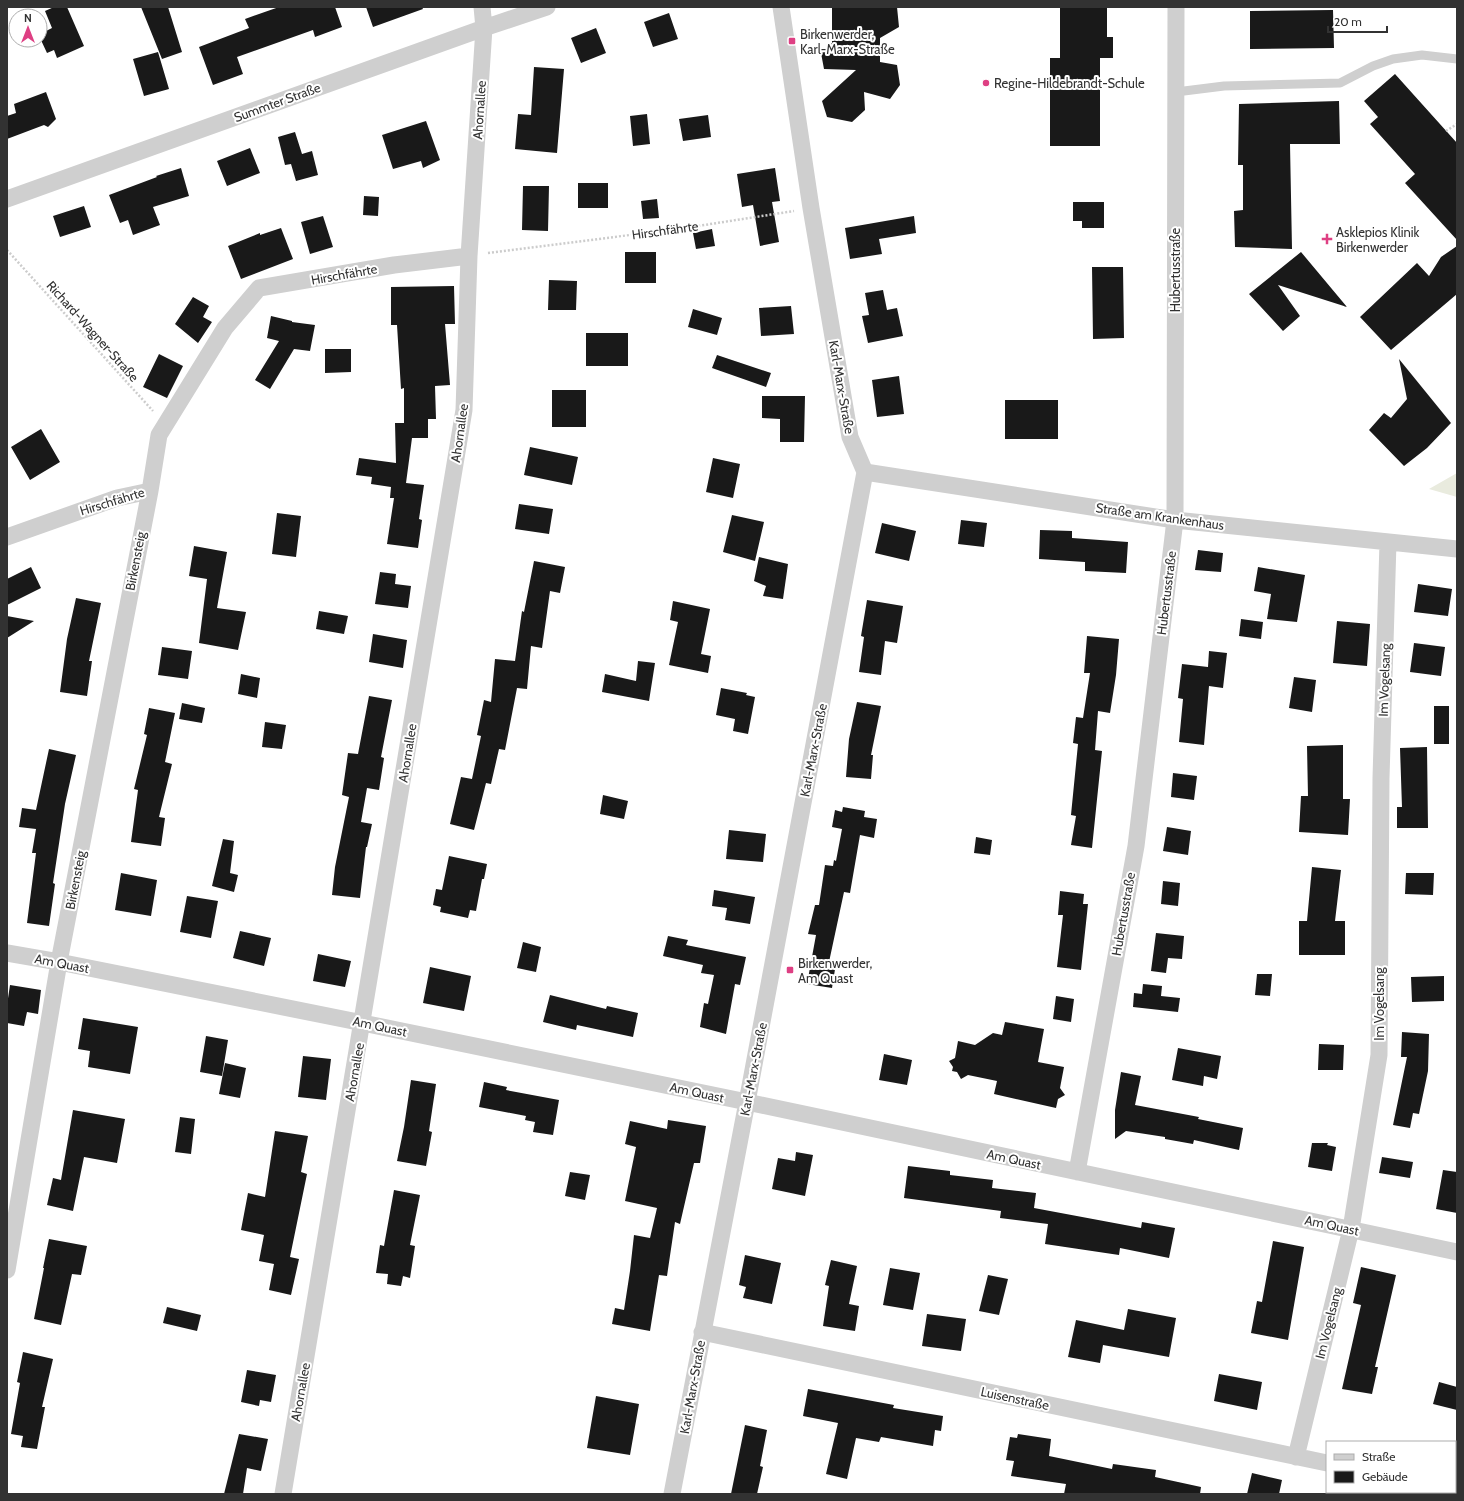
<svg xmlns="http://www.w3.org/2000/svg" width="1464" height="1501" font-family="Cabin,sans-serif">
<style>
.green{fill:#e9ebde}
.building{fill:#191919}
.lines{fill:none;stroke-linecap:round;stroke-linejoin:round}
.path{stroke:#ccc;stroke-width:2.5;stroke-dasharray:2 2;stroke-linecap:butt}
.service{stroke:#cfcfcf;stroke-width:9}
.minor{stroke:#cfcfcf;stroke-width:17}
.poi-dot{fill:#de3f83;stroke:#fff;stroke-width:1.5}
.labels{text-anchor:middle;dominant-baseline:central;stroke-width:4;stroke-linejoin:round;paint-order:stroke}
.poi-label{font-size:13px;fill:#323232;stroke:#fff;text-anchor:start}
.street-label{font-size:13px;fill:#323232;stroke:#fff}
</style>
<rect width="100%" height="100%" fill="#fff"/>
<path class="green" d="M1457,473v24l-28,-8z"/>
<path class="building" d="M54,7h13l17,39 -27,12 -3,-8 -7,3 -7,-15v-4l12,-6 -7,-17z
M141,7h27l14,45 -20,7z
M279,7h56l7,20 -27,10 -2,-7 -76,27 6,17 -30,11 -14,-38 50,-19 -4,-9z
M366,7h56l1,2 -50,18z
M832,7h65l2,20 -19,11v24l17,3 3,20 -10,14 -26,-7 1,18 -13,12 -25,-5 -5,-16 34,-31 -32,-1 -3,-16 11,-10z
M1060,7h47v30h6v21h-13v88h-50v-88h10z
M1333,10l1,38 -84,1v-38z
M669,13l9,26 -25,8 -9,-25z
M596,28l10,25 -25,10 -10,-25z
M158,52l11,37 -25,7 -11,-37z
M534,67l30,2 -7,84 -42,-4 3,-35 13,1z
M1395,74l62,69v97l-52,-57 10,-9 -45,-50 8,-7 -14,-16z
M46,92l10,27 -8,8 -4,-2 -37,14v-23l9,-3 -2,-9z
M1339,101l1,43h-50l2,105 -57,-2 -1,-36 9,-1v-45h-5l1,-61z
M647,114l3,30 -17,2 -3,-30z
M708,115l3,22 -28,4 -4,-22z
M426,121l14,39 -17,8 -2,-7 -28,8 -11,-34z
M295,132l7,22 10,-3 6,24 -22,6 -5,-17 -6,1 -7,-28z
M250,148l10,25 -33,13 -10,-25z
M181,168l8,28 -36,11 7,18 -27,10 -5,-15 -8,3 -11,-28 48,-18 -1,-1z
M775,168l5,33 -8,1 7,40 -19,4 -7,-41 -11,2 -5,-33z
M578,183h30v25h-30z
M523,186h26l-1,45 -26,-1z
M364,196l15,1 -1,19 -15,-1z
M657,199l2,19 -16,1 -2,-18z
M1073,202h31v26h-22v-7h-9z
M84,206l7,21 -31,10 -7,-21z
M323,216l10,31 -23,7 -9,-32z
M914,216l2,17 -37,6 3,15 -32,5 -5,-31z
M281,228l12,31 -52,20 -13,-33 32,-13v2z
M712,229l3,17 -19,3 -3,-16z
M1457,246v48l-66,56 -31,-33 57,-54 12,13 12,-19z
M625,252h31v31h-31z
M1301,252l46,55 -69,-22 22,31 -17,15 -34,-37z
M1092,267h31l1,71 -31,1z
M549,280l28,1 -1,29h-28z
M454,286l1,38h-10l5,61 -15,1 1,33h-8v19h-16l-6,45 18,2 -5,34 3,1 -4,28 -31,-4 7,-46h-4l1,-11 -20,-3 1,-7 -16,-2 3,-17 37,5 -1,-40h9v-35l-3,1 -4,-64h-6v-38z
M883,290l4,20 10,-2 6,28 -35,7 -6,-27 7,-1 -4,-22z
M193,297l16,9 -6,11 9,5 -14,21 -23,-19z
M791,306l3,28 -33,2 -2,-28z
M693,309l29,9 -5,17 -29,-8z
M271,316l21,5v1l23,3 -5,26 -16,-2 -24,40 -15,-9 24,-39 -12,-3z
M586,333h42v33h-42z
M325,349h26v23l-26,1z
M159,354l24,12 -16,32 -24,-11z
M717,355l54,18 -5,14 -54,-19z
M1399,359l52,64 -24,25 -23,18 -35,-36 15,-17 7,5 16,-19z
M899,376l5,38 -27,3 -5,-37z
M552,390h34v37h-34z
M762,396h43l-1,46h-24v-23l-18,-1z
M1005,400h53v39h-53z
M41,429l19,33 -30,18 -19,-33z
M530,447l48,10 -6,28 -48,-10z
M713,458l27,6 -7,34 -27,-6z
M519,504l34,5 -4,25 -34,-5z
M277,513l24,3 -5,41 -24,-3z
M732,515l32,7 -9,39 -32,-9z
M961,520l26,3 -3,24 -26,-3z
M882,523l34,8 -7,30 -34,-8z
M1040,530l32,1v7l56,4 -2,31 -41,-2v-9l-46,-3z
M194,546l33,6 -10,56 29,4 -8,38 -39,-7 8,-64 -18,-3z
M1198,550l25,3 -2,19 -26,-2z
M759,557l29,7 -5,35 -20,-3 3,-10 -12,-5z
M534,561l31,6 -5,26 -10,-2 -8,57 -11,-2 -4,43 -10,-1 -12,62 -6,-1 -8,35 -5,-1 -12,47 -24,-6 11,-47 11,2 9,-43 -4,-1 7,-35 7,2 4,-43 20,2 7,-50 2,1z
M31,567l10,21 -34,17v-26z
M1258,567l47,8 -8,47 -30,-3 4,-25 -17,-3z
M380,572l16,2 -1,10 16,2 -3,22 -33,-4z
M1418,584l34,5 -4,27 -34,-4z
M76,598l25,5 -12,58h3l-5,35 -27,-4 7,-53z
M867,600l36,6 -6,37 -12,-2 -4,34 -22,-3 5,-35 -3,-1z
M673,601l37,8 -9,45 10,2 -3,17 -39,-8 9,-43 -8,-2z
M319,611l29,5 -4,18 -28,-5z
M7,616l27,5 -27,17z
M1241,619l22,3 -2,17 -22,-3z
M1337,621l33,3 -3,42 -34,-3z
M373,634l34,6 -4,28 -34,-6z
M1087,636l32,3 -3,36 -6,38 -12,-2 -3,39 7,1 -10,97 -21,-3 5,-29 -5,-1 7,-71 -5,-1 3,-26 7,1 7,-45h-6z
M1414,643l31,4 -4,29 -31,-4z
M162,647l30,4 -4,28 -30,-4z
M1209,651l18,2 -4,35 -14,-2 -5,59 -25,-3 4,-43 -5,-1 4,-34 26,3z
M638,661l17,2 -6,38 -47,-9 3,-18 31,7z
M241,674l19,4 -3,20 -19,-4z
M1294,677l22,3 -4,32 -23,-4z
M721,688l26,5 -1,2 9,2 -7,37 -15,-3 2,-12 -19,-4z
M369,696l23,4 -11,57 3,1 -5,32 -12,-2 -6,34 11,2 -5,23h-1l-6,51 -28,-3 3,-28 14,-70 -7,-2 6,-42 10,1z
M857,702l24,4 -10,49h2l-2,24 -25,-2 3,-38z
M182,703l23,5 -3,15 -23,-4z
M1434,706h15v38h-15z
M149,708l26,5 -10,49 7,2 -13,53 6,1 -4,28 -30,-4 7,-52 -4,-1 13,-54 -3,-1z
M265,722l21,3 -4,24 -20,-2z
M1343,745v54h7l-2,36 -49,-3 2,-36h7l-1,-50z
M1427,747l1,81h-31v-21h5l-2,-59z
M49,749l27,6 -11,49 -12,79 2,1 -6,42 -22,-3 9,-70h-4l4,-24 -17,-2 3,-19 14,2z
M1173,773l24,3 -3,24 -23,-3z
M603,795l25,6 -4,18 -24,-5z
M843,807l22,4 -1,6 13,2 -3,19 -14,-3 -10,58 -6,-1 -15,70 7,1 -4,25 -25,-4 9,-49 -8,-1 7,-29h4l6,-40 8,1 1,-6 2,1 6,-32 -10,-2 3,-17 7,2z
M1167,827l24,4 -3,24 -25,-4z
M729,830l37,4 -3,28 -37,-3z
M976,837l16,3 -2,15 -16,-2z
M223,839l11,2 -4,32 8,2 -4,17 -22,-6z
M449,856l38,8 -3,15h-2l-6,32 -6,-1 -2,8 -28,-6 1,-5 -8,-2 3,-16 6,1z
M1312,867l29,3 -6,51h10v34h-46v-34h8z
M121,873l36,7 -6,36 -36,-6z
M1406,873h28l-1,22 -28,-1z
M1163,881l17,2 -2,23 -17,-2z
M714,890l41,7 -5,27 -25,-4 2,-12 -15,-2z
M1060,891l24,3 -1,10h5l-7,66 -24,-3 6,-52h-5z
M187,896l31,5 -7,37 -31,-6z
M240,931l31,7 -7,28 -31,-8z
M1156,933l28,3 -2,23 -14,-1 -2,15 -15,-2z
M668,936l20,4 -2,5 60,12 -6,28 -5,-1 -9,50 -26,-7 4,-24 4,1 6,-29 -13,-2 2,-8 -40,-9z
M523,942l18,5 -5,25 -19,-4z
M318,954l33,7 -6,26 -32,-6z
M430,967l41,9 -7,35 -41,-8z
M1257,974h15l-2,22 -15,-1z
M1444,976v25l-32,1 -1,-25z
M1143,984l19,2 -1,10 19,2 -2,14 -45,-5 1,-14 8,1z
M10,985l31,5 -3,24 -11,-2 -3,14 -17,-3v-18z
M550,995l56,14 1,-3 31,7 -5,24 -56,-12 -1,5 -33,-8z
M1056,996l18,3 -3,23 -18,-3z
M83,1018l55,9 -8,47 -42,-7 2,-16 -12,-2z
M1005,1022l39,7 -6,33 26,5 -4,21 5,7 -7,4 -2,9 -62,-14 3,-13 -29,-6 -7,4 -4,-7 -5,-1 1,-4 -4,-6 6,-3 3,-17 17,4 18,-12 9,2z
M1402,1032l27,2 -1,37 -9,43 -6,-1 -3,15 -17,-3 14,-68h-6z
M206,1036l22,4 -6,36 -22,-4z
M1319,1044l25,1 -1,25h-25z
M1178,1048l43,8 -4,23 -13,-3 -1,10 -31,-6z
M884,1054l28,6 -5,25 -28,-5z
M303,1056l28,3 -5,41 -28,-3z
M225,1063l21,5 -6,30 -21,-4z
M1121,1072l20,4 -6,29 64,12 -1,2 45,9 -4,22 -45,-10 -1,4 -28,-5v-2l-39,-6 -11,8v-29z
M411,1080l25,4 -7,47 3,1 -6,34 -29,-5 7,-34z
M484,1082l23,5 -1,3 53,10 -6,35 -20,-3 2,-10 -10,-2 1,-4 -47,-9z
M73,1110l52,9 -8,44 -33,-6 -11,54 -26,-6 6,-27 8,2z
M180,1117l15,2 -4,35 -16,-2z
M668,1120l38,6 -6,37h-6l-14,61 -5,-2 -8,54 -8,-1 -9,56 -38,-7 3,-16 9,2 6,-39 4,-36 16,3 7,-30 -32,-7 11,-54 -11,-3 5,-23 37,8z
M275,1131l33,5 -7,36 6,2 -17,83 9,2 -8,36 -22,-5 5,-26 -15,-3 5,-26 -23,-5 7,-37 17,4z
M1312,1143h16l-1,2 9,2 -4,24 -24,-4z
M796,1152l17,3 -8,41 -33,-7 6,-31 17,3z
M1382,1157l31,5 -3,16 -31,-5z
M908,1166l42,5v4l43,5 -1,8 44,5 -2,15 107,20 1,-6 33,6 -6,30 -49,-10 -1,7 -74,-11 3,-20 -48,-6 1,-7 -97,-13z
M1443,1170l14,2v41l-21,-4z
M570,1172l20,3 -5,25 -20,-4z
M394,1190l26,5 -10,50 5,1 -5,32 -7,-2 -2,10 -14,-2 1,-10 -12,-1 4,-28 4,1z
M49,1239l38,7 -6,29 -9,-1 -11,51 -27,-6 10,-51h-1z
M1273,1241l31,6 -16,93 -37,-7 6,-32 5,1z
M745,1255l36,8 -9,41 -29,-6 3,-11 -7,-2z
M831,1260l26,6 -8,38 10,2 -4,25 -32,-5 6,-40 -4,-1z
M1361,1267l35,8 -21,92h3l-6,27 -30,-5 19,-84 -8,-2z
M890,1268l30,5 -7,37 -30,-5z
M988,1275l20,4 -9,36 -20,-4z
M167,1307l34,8 -4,16 -34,-8z
M1128,1309l48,9 -7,39 -66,-12 -3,18 -32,-6 8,-37 48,10z
M927,1314l39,5 -5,32 -39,-5z
M23,1352l30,7 -11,48h3l-8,42 -16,-2 2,-11 -12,-2 9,-51 -3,-1z
M247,1370l29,5 -5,27 -11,-2 -1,6 -18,-4z
M1219,1374l43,8 -5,28 -43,-9z
M1439,1382l18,5v23l-24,-6z
M808,1389l86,16 -1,3 50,8 -2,15 -6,-1 -2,16 -52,-9 -2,5 -23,-4 -9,41 -21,-5 12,-51 -35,-7z
M596,1396l43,8 -9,51 -43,-7z
M745,1425l22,5 -7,36 3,1 -6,27h-26z
M239,1434l29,5 -7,32 -14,-3 -4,26h-19z
M1018,1434l33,5 -2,17 63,13 1,-5 43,6 -1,7 46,10 -1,7h-136l2,-10 -55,-8 3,-15 -8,-1 4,-23 7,1z
M1252,1473l30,7 -3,14h-32z"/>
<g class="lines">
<path class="path" d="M1446,131l11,-7
M7,250l146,161
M488,253l197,-25 109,-17"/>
<path class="service" d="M1176,92l48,-6 116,-3 33,-17 20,-7 29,-4 35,4"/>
<path class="minor" d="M7,199l477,-171 63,-21
M865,472l310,48 282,29
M7,537l110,-39 33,-7 9,-56 66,-107 34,-40 135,-23 75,-9
M7,953l52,9 289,58 399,82 710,150
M1077,1172l59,-326 39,-326 1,-513
M7,1270l52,-308 91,-471
M702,1332l625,131
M1296,1457l55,-228 28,-174 2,-277 7,-236
M1442,1492l6,2
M283,1494l181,-1084 5,-154 15,-228 -2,-21
M672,1494l75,-392 118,-630 -15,-35 -39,-229 -30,-201
M1390,1494v-2"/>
</g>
<g class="poi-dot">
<rect x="788" y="37" width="8" height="8" rx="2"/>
<circle cx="986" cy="83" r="4"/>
<path d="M1325 233h4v4h4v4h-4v4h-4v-4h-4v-4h4z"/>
<rect x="786" y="966" width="8" height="8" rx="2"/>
</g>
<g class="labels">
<g class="poi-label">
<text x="800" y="34">Birkenwerder,<tspan x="800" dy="15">Karl-Marx-Straße</tspan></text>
<text x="994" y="83">Regine-Hildebrandt-Schule</text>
<text x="1336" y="232">Asklepios Klinik<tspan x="1336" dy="15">Birkenwerder</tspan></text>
<text x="798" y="963">Birkenwerder,<tspan x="798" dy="15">Am Quast</tspan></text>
</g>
<g class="street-label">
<text transform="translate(277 102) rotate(-20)">Summter Straße</text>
<text transform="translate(479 110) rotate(-86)">Ahornallee</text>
<text transform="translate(665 230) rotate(-8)">Hirschfährte</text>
<text transform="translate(1175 270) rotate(-90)">Hubertusstraße</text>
<text transform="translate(344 274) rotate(-10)">Hirschfährte</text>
<text transform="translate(93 331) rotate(48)">Richard-Wagner-Straße</text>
<text transform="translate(842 387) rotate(80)">Karl-Marx-Straße</text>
<text transform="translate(459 433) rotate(-82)">Ahornallee</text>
<text transform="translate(112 501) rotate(-17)">Hirschfährte</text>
<text transform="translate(1160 516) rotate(8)">Straße am Krankenhaus</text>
<text transform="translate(135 561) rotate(-79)">Birkensteig</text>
<text transform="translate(1166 593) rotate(-83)">Hubertusstraße</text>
<text transform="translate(1384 680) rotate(-88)">Im Vogelsang</text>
<text transform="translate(813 750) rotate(-79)">Karl-Marx-Straße</text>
<text transform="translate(407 753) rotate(-81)">Ahornallee</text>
<text transform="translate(75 880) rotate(-79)">Birkensteig</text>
<text transform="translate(1123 914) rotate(-80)">Hubertusstraße</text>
<text transform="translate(62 963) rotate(11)">Am Quast</text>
<text transform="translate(1379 1004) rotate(-90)">Im Vogelsang</text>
<text transform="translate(380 1026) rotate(12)">Am Quast</text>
<text transform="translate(753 1069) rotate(-79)">Karl-Marx-Straße</text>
<text transform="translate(354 1072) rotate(-80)">Ahornallee</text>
<text transform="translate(697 1092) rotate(12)">Am Quast</text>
<text transform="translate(1014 1159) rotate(12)">Am Quast</text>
<text transform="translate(1332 1225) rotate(12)">Am Quast</text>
<text transform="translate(1328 1323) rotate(-76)">Im Vogelsang</text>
<text transform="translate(692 1387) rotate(-80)">Karl-Marx-Straße</text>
<text transform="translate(300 1392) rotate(-80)">Ahornallee</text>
<text transform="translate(1015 1398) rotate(12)">Luisenstraße</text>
</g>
</g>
<rect width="1464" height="1501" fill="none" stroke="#323232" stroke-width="16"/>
<rect x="1326" y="1441" width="130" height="52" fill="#ffffff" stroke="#adadad"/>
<rect x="1334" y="1454" width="20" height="6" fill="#cfcfcf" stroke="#adadad"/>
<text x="1362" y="1461" font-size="12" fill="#323232">Straße</text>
<rect x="1334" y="1471" width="20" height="12" fill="#191919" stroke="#adadad"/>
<text x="1362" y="1481" font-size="12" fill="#323232">Gebäude</text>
<g transform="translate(28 28)"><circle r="19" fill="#ffffff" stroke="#adadad"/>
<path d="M0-3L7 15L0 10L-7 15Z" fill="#de3f83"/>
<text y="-6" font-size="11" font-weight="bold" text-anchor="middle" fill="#323232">N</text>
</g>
<path d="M1328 26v6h59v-6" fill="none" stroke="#323232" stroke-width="2"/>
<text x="1334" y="26" font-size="12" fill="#323232" stroke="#ffffff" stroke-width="3" paint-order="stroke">20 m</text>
</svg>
